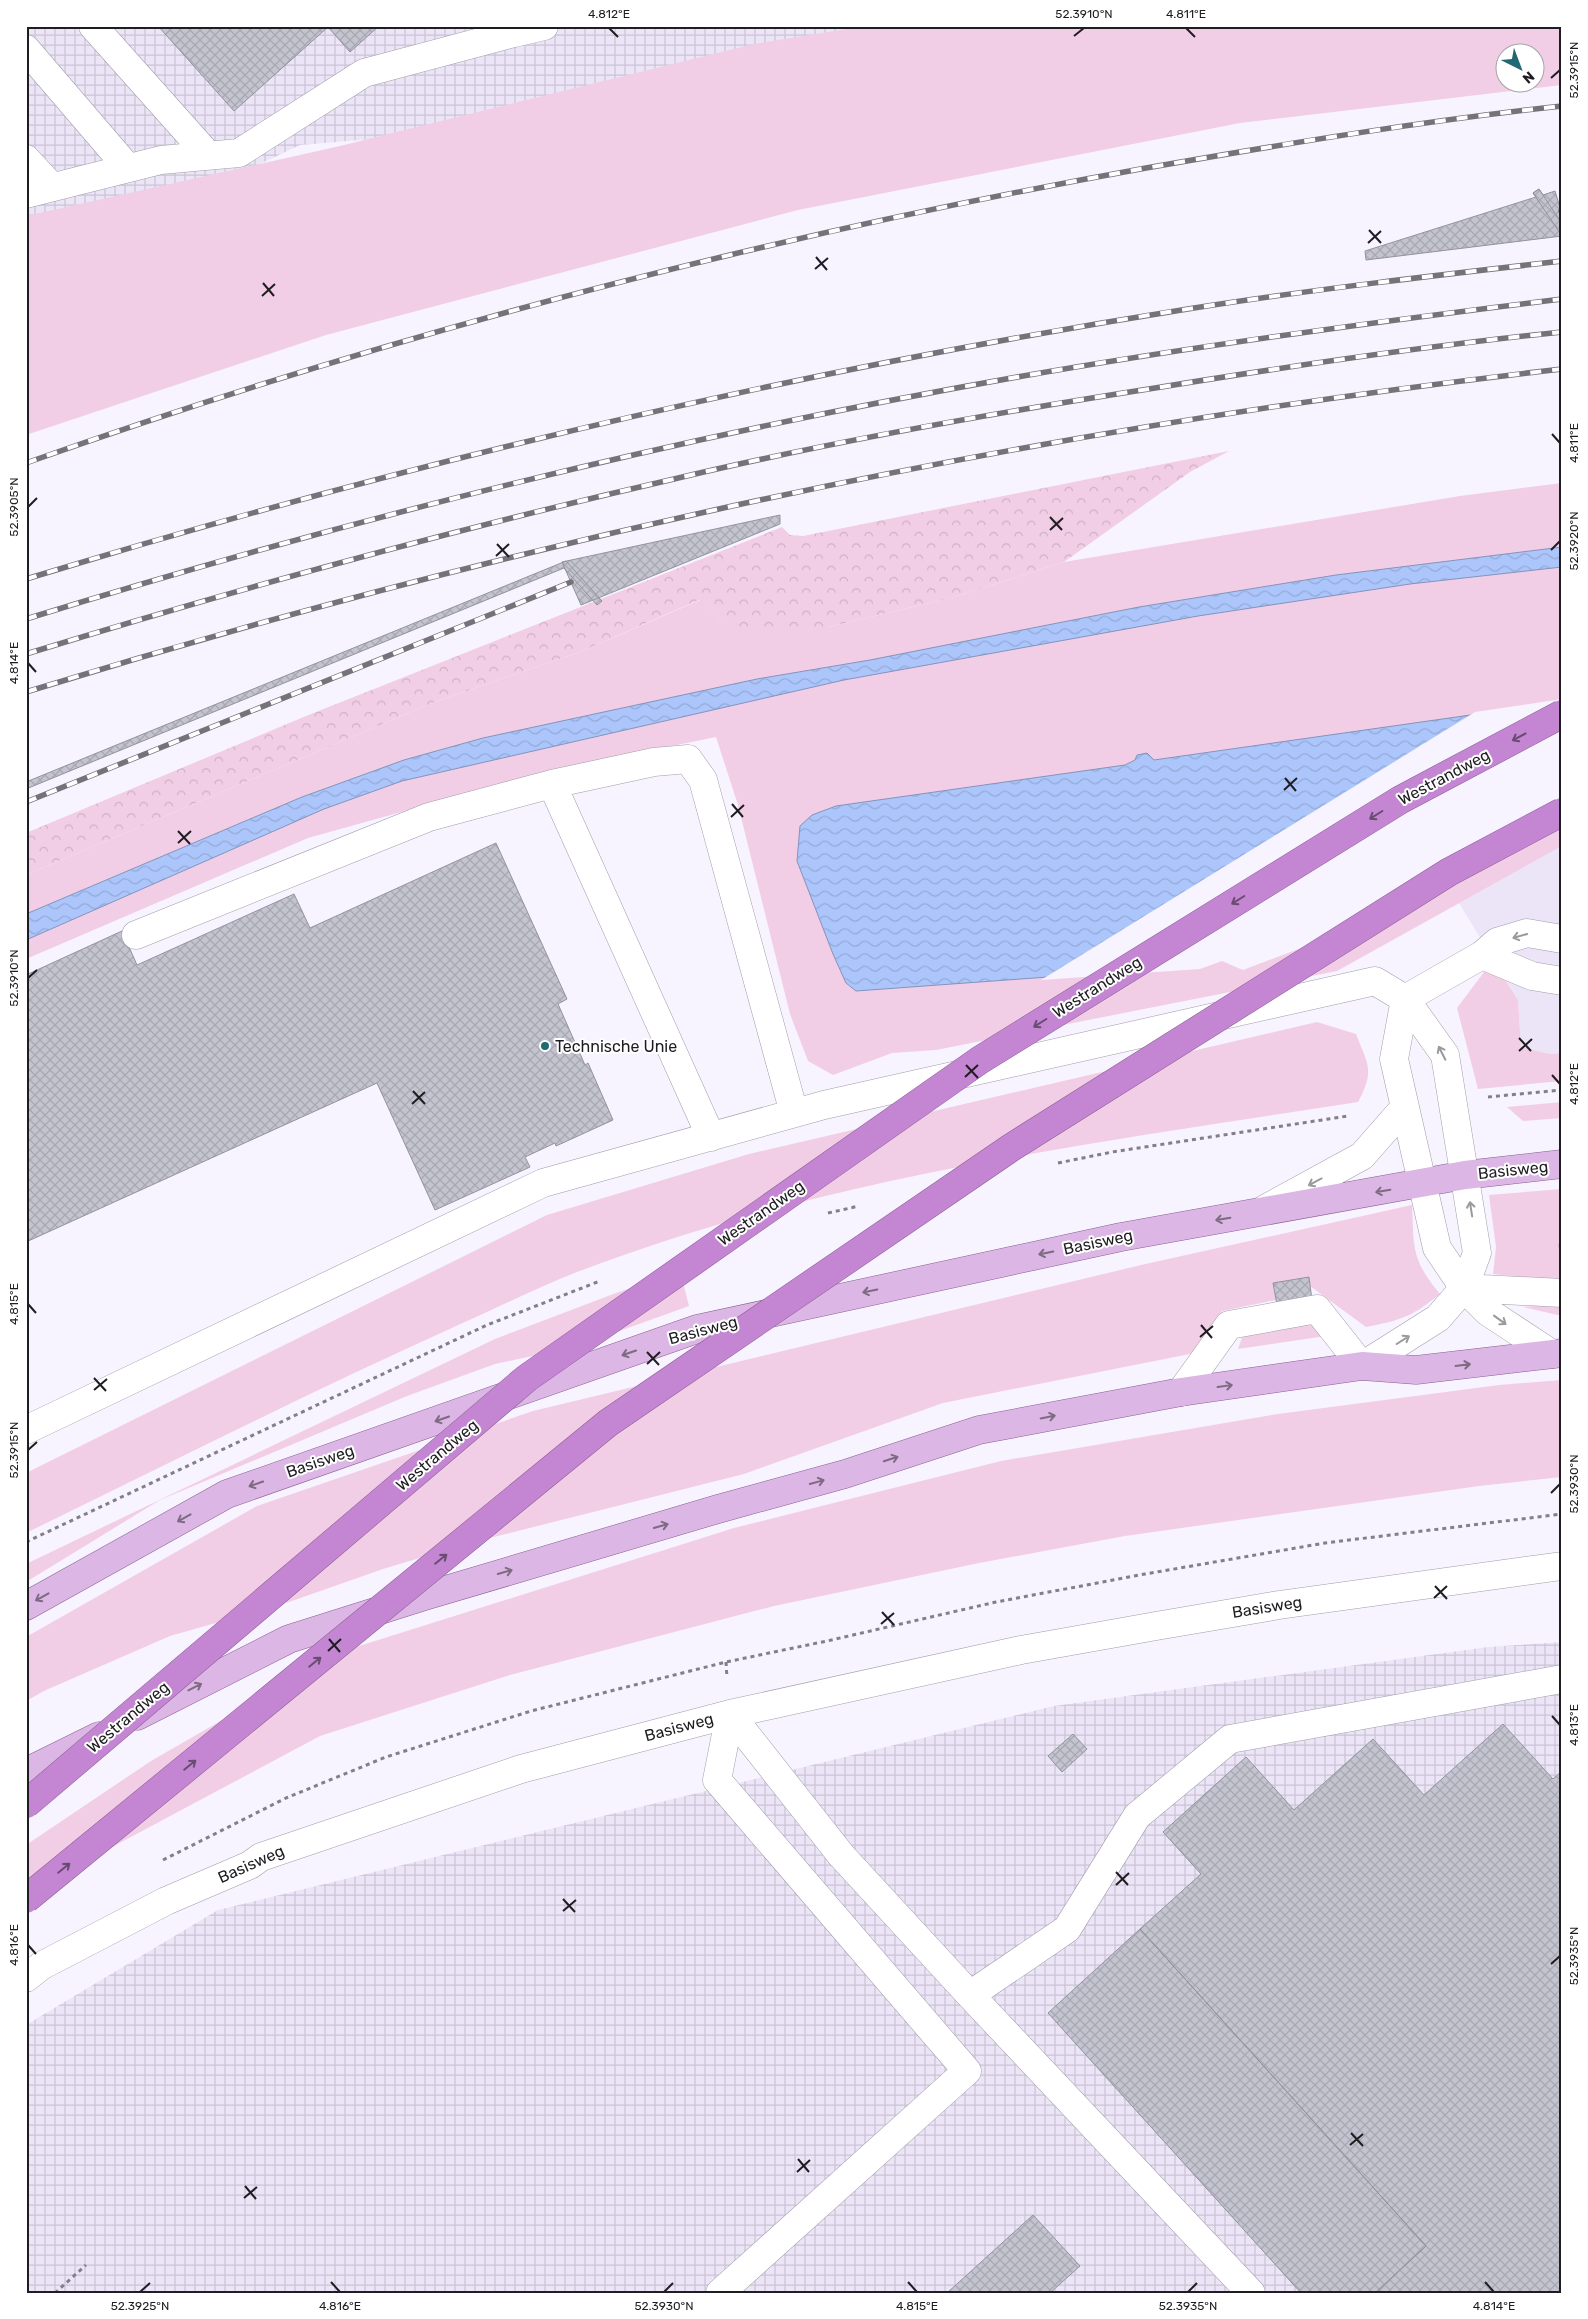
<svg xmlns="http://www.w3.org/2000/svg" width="1588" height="2319" font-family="Rubik,sans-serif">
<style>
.built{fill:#ece5f8}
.industrial{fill:url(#industrial-grid)}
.green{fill:#f2cee6;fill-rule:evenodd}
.forest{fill:url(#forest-crowns)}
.water{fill:url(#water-waves);stroke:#8293ba}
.pier{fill:#f7f3ff}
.building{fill:url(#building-cross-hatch);stroke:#92939d}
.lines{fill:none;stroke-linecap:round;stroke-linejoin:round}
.minor-casing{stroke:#a19da8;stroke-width:29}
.major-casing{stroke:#8a6194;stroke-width:29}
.path{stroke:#827f87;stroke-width:3;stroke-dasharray:4 4;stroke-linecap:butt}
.minor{stroke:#fff;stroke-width:28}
.major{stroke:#dcb6e4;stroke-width:28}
.rail-casing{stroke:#757279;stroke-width:5.5}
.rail{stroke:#fff;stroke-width:4;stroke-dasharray:11;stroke-linecap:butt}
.highway-bridge-casing{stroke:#8a6194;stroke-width:29;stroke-linecap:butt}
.highway-bridge{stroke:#c485d2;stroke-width:28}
.oneway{stroke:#694c71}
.oneway2{stroke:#9a999b}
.oneway3{stroke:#7e6a82}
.ticks{fill:none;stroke:#1f1d21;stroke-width:2}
.poi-dot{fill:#1f6874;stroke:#fff;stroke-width:2}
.labels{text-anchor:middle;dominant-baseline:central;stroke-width:4;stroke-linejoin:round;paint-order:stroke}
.street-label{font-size:16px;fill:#1f1d21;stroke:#fff}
.poi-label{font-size:16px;fill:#1f1d21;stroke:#fff;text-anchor:start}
.neatline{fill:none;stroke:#1f1d21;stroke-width:2}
.ticks-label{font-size:12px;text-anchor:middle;fill:#1f1d21}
</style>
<defs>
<pattern id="industrial-grid" width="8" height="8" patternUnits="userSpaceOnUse" patternTransform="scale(1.25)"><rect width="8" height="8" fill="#ece5f8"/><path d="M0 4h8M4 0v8" fill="none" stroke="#cac4d4"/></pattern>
<pattern id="forest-crowns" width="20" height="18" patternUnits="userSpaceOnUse" patternTransform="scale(1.25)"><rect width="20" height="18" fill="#f2cee6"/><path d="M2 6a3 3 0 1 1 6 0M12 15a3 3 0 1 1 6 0" fill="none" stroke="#cfb0c5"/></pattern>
<pattern id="water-waves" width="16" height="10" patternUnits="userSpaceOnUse" patternTransform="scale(1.25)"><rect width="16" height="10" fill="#acc6fc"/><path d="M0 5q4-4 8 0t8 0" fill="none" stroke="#94aad8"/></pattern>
<pattern id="building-cross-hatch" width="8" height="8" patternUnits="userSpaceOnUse" patternTransform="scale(1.25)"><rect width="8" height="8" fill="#c3c4cf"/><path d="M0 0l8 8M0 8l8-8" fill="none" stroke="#a7a8b1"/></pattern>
</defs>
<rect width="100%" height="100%" fill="#f7f3ff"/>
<path class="built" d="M1562,846v207l-12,1 -29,-7 -3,-47 -59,-97z"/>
<path class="industrial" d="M26,26h1536v16l-1262,103 -274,129z
M1562,1642v651h-1536v-268l192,-115 836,-204 434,-59z"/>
<path class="green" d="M864,26h698v59l-322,38 -442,87 -472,125 -300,100v-219l314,-70 414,-102zM1506,52h30v30h-30z
M1562,483v64l-226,28 -197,32 -269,53 -113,19 -274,59 -79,22 -102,37 -276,117v-39l406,-172 148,-51 120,-52 21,20 107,7 123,-29 113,-36 396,-66z
M1562,567v135l-408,58 -5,-2 -14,2 -10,5 -279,218 10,8 343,-25 363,-146v26l-225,125 -401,79 -44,3 -59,22 -25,-14 -18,-47 -52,-209 -22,-68 -171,35 -237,66 -282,121v-19l298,-131 78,-28 442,-101 354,-64 212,-32z
M1493,960l25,40 3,47 29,7 12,-1v28l-84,8 -21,-81z
M1317,1022l39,12c12,31 19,36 2,68 -263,41 -531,74 -781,170 -41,16 -82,37 -123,55 -144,65 -285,136 -428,206v-60l521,-258 202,-61z
M1562,1102v16l-39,3 -16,-14z
M1562,1189v54l-3,1 3,37 -69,-7 3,-27 -7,-52z
M1412,1205c2,43 -1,54 28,89 -29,23 -38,26 -74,33l-56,-41 -1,-9 -35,6 2,17 -54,11 -27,42 -252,50 -199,71 -278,70 -83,25 -94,33 -119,34 -124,54 -20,11v-64l231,-131 276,-95 608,-146z
M680,1271l9,35 -114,41 -80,17 -88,32 -247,104 -134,82v-18l469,-225 121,-46z
M1552,1304h10v12l-39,-9z
M1315,1323l11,13 -88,13 5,-14z
M1562,1380v97l-83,9 -354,50 -146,27 -205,43 -264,69 -190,61 -294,157v-48l125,-84 189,-109 394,-124 267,-67 277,-47 221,-29z"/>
<path class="forest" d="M1229,451l-39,21 -126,90 -113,36 -123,29 -60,6 -25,-1 -22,-12 -22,-20 -119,52 -148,51 -406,172v-42l280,-117 476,-189 8,8 13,1z"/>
<path class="water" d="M1562,547v20l-152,17 -212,32 -354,64 -442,101 -78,28 -298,131v-26l276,-117 102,-37 79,-22 274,-59 113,-19 269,-53 197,-32z
M1562,702l-340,256 -23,8 -343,25 -10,-8 -13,-29 -36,-93 3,-35 12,-11 24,-9 289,-41 10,-5 2,-5 10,-2 7,7z"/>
<path class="pier" d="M1562,699v124l-165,89 -154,58 -21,-9 -22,8 -159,11 434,-268z"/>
<path class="building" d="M158,26h221l-29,26 -22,-25 -94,84z
M1539,189l23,35v12l-29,-43z
M1539,189l4,6 12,-4 7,23v22l-196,24 -1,-9 171,-54 -3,-4z
M780,515v9l-199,81 -19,-43z
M566,561l36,40 -5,4 -33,-37 -538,221v-7z
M496,843l71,156 -9,5 27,61 3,-2 25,57 -57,26 -1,-3 -30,14 5,10 -95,43 -58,-127 -351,159v-267l96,-44 15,34 157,-71 16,34z
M1562,1243v31l-3,-30z
M1309,1277l3,23 -35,5 -4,-22z
M1503,1724l50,55 9,-8v522h-187l51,-47 -286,-317 61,-55 -38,-42 83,-75 48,53 79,-71 51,56z
M1073,1734l14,15 -25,23 -14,-16z
M1140,1929l286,317 -51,47h-74l-253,-280z
M1033,2215l47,51 -30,27h-103z"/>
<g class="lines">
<g class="minor-casing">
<path id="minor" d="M93,26l115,129
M504,26l10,7 30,-7
M26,49l102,119
M26,159l26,28
M26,194l135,-34 78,-7 125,-80 150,-40
M552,784l159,353
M136,935l293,-118 123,-33 102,-22 34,-3 15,21 91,333
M1482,955l50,21 30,5
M1405,999l-11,60 43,189 27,40 24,24 64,42
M1405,999l77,-44 15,-13 30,-9 35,6
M1265,1209l97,-53 43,-49
M1464,1288l98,5
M26,1430l517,-247 281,-78 551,-124 30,18 40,56 32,198 -13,35 -26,30 -76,48 -45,-57 -88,16 -48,67
M730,1714l111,141 129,140 281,298
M26,1978l15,-12 125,-65 84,-36 11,-8 260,-88 209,-55 291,-64 135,-24 123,-21 283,-39
M970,1995l97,-66 70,-113 93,-77 332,-60
M720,2293l247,-222 -250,-291 13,-66"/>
</g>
<g class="major-casing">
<path id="major" d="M26,1606l201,-112 470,-165 424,-92 344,-62 97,-11
M137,1716l152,-77 136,-43 293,-87 127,-35 134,-44 202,-38 181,-26 54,4 146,-17
M26,1772l73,-36"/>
</g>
<path class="path" d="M1488,1097l74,-7
M1058,1163l54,-11 236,-36
M828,1213l31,-7
M26,1542l461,-217 113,-44
M726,1662l1,16
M163,1860l123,-62 100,-41 145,-46 195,-49 101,-21 169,-39 149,-28 180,-31 237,-29
M55,2293l31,-28"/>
<use href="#minor" class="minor"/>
<use href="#major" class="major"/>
<g class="rail-casing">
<path id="rail" d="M1561,211h1
M26,463c364,-129 740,-227 1120,-295 138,-24 276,-47 416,-62
M26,579c383,-117 772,-209 1168,-271 122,-19 245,-33 368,-47
M26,619c326,-101 660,-184 997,-243 178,-31 358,-55 539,-77
M26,654c214,-66 430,-125 648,-175 159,-38 320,-66 481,-91 135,-22 271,-42 407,-56
M26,692c501,-155 1014,-264 1536,-323
M26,802l545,-220"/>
</g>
<use href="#rail" class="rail"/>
<g class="highway-bridge-casing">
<path id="highway-bridge" d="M26,1804l501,-426 453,-318 420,-260 162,-86
M26,1899l582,-476 404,-276 437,-275 113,-60"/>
</g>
<use href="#highway-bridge" class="highway-bridge"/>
</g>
<defs><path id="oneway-shaft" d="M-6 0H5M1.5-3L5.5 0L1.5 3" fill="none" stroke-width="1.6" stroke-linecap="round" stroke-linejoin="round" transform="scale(1.25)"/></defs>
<g class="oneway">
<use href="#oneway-shaft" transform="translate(1519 737) rotate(152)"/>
<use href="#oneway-shaft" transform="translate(1376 815) rotate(148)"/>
<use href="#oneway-shaft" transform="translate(1238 900) rotate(148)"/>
<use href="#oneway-shaft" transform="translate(1040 1023) rotate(148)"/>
<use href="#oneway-shaft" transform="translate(441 1559) rotate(-39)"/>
<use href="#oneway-shaft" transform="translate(315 1662) rotate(-39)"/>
<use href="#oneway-shaft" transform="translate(190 1765) rotate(-39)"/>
<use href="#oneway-shaft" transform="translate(64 1868) rotate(-39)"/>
</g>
<g class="oneway2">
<use href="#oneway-shaft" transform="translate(1520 936) rotate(164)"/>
<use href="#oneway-shaft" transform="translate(1442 1053) rotate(-117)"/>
<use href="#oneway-shaft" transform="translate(1315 1182) rotate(152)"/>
<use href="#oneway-shaft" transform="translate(1471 1209) rotate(-99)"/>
<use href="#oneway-shaft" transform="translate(1500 1320) rotate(36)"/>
<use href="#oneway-shaft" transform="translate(1403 1340) rotate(-32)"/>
</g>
<g class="oneway3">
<use href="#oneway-shaft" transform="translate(1383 1191) rotate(170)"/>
<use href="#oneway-shaft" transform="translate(1223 1219) rotate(170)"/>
<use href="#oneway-shaft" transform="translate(1046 1253) rotate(168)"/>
<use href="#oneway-shaft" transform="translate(870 1291) rotate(168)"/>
<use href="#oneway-shaft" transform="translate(629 1353) rotate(161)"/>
<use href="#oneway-shaft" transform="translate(1463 1365) rotate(-7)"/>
<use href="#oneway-shaft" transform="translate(1225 1386) rotate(-8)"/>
<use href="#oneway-shaft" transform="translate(1048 1417) rotate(-11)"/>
<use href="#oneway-shaft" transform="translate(442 1419) rotate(161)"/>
<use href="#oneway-shaft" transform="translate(891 1459) rotate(-18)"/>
<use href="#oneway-shaft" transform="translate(817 1482) rotate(-15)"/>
<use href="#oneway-shaft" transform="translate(256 1484) rotate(161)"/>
<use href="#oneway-shaft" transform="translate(184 1518) rotate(151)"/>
<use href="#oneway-shaft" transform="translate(661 1526) rotate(-16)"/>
<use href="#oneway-shaft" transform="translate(505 1572) rotate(-16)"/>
<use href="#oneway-shaft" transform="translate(42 1597) rotate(151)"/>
<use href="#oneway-shaft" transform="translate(195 1687) rotate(-27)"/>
</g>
<path class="ticks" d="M609,28l9,9M1186,28l9,9M1074,36l10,-8M1551,78l9,-8M1369,230l12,13M1368,243l13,-12M816,257l11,13M815,269l13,-11M263,283l11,13M262,296l13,-12M1552,434l8,9M28,507l9,-9M1050,517l12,13M1050,530l13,-12M497,544l12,13M1551,550l9,-9M496,556l13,-12M28,663l8,9M1285,778l11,13M1284,790l13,-12M732,804l11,13M731,817l13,-12M178,831l12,13M178,843l13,-12M28,978l9,-8M1519,1038l12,13M1519,1051l13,-12M966,1065l12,13M1552,1075l8,9M965,1077l13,-12M413,1091l12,13M412,1104l13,-12M28,1304l8,9M1201,1325l11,13M1200,1337l13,-11M647,1352l12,13M647,1364l13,-12M94,1378l12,13M94,1390l13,-11M28,1450l9,-8M1551,1493l9,-9M1435,1586l12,13M1434,1598l13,-12M882,1612l12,13M881,1624l13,-11M329,1639l11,13M328,1651l13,-12M1552,1716l8,9M1116,1872l12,13M1116,1885l13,-12M563,1899l12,13M563,1911l13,-11M28,1945l8,9M1551,1964l9,-8M1351,2133l12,13M1350,2145l13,-11M798,2159l11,13M797,2172l13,-12M245,2186l11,13M244,2198l13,-11M331,2282l9,10M908,2282l9,10M1485,2282l9,10M140,2292l10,-9M664,2292l9,-9M1188,2292l9,-9"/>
<circle class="poi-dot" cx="545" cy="1046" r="5"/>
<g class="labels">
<g class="street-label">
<text transform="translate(1444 777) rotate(-28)">Westrandweg</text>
<text transform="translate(1097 987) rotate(-32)">Westrandweg</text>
<text transform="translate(1513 1170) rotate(-6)">Basisweg</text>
<text transform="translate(761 1213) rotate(-35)">Westrandweg</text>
<text transform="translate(1098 1242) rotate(-12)">Basisweg</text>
<text transform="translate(703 1330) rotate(-15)">Basisweg</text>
<text transform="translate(437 1455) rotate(-40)">Westrandweg</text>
<text transform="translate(320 1461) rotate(-19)">Basisweg</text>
<text transform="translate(1267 1607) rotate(-9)">Basisweg</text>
<text transform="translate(128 1717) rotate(-40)">Westrandweg</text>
<text transform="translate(679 1727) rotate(-15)">Basisweg</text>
<text transform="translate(251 1864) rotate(-24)">Basisweg</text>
</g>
<g class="poi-label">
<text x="555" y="1046">Technische Unie</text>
</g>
</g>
<rect width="1588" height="2319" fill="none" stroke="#ffffff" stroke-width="55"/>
<g transform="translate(1520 68) rotate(138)"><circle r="24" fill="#ffffff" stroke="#a5a5a6"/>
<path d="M0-4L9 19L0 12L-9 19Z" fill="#1f6874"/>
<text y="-8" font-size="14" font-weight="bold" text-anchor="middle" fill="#1f1d21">N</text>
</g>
<rect x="28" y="28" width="1532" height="2264" class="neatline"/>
<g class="ticks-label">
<text x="609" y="18">4.812°E</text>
<text x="1084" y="18">52.3910°N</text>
<text x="1186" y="18">4.811°E</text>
<text transform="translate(1574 70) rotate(-90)" y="4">52.3915°N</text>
<text transform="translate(1574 443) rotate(-90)" y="4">4.811°E</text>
<text transform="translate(14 507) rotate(-90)" y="4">52.3905°N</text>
<text transform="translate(1574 541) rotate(-90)" y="4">52.3920°N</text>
<text transform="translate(14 663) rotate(-90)" y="4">4.814°E</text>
<text transform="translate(14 978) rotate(-90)" y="4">52.3910°N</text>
<text transform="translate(1574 1084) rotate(-90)" y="4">4.812°E</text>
<text transform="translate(14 1304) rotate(-90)" y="4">4.815°E</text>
<text transform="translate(14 1450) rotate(-90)" y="4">52.3915°N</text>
<text transform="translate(1574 1484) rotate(-90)" y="4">52.3930°N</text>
<text transform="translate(1574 1725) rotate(-90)" y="4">4.813°E</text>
<text transform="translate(14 1945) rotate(-90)" y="4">4.816°E</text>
<text transform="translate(1574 1956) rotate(-90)" y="4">52.3935°N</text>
<text x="140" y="2310">52.3925°N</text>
<text x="340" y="2310">4.816°E</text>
<text x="664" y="2310">52.3930°N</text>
<text x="917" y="2310">4.815°E</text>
<text x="1188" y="2310">52.3935°N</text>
<text x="1494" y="2310">4.814°E</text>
</g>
</svg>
